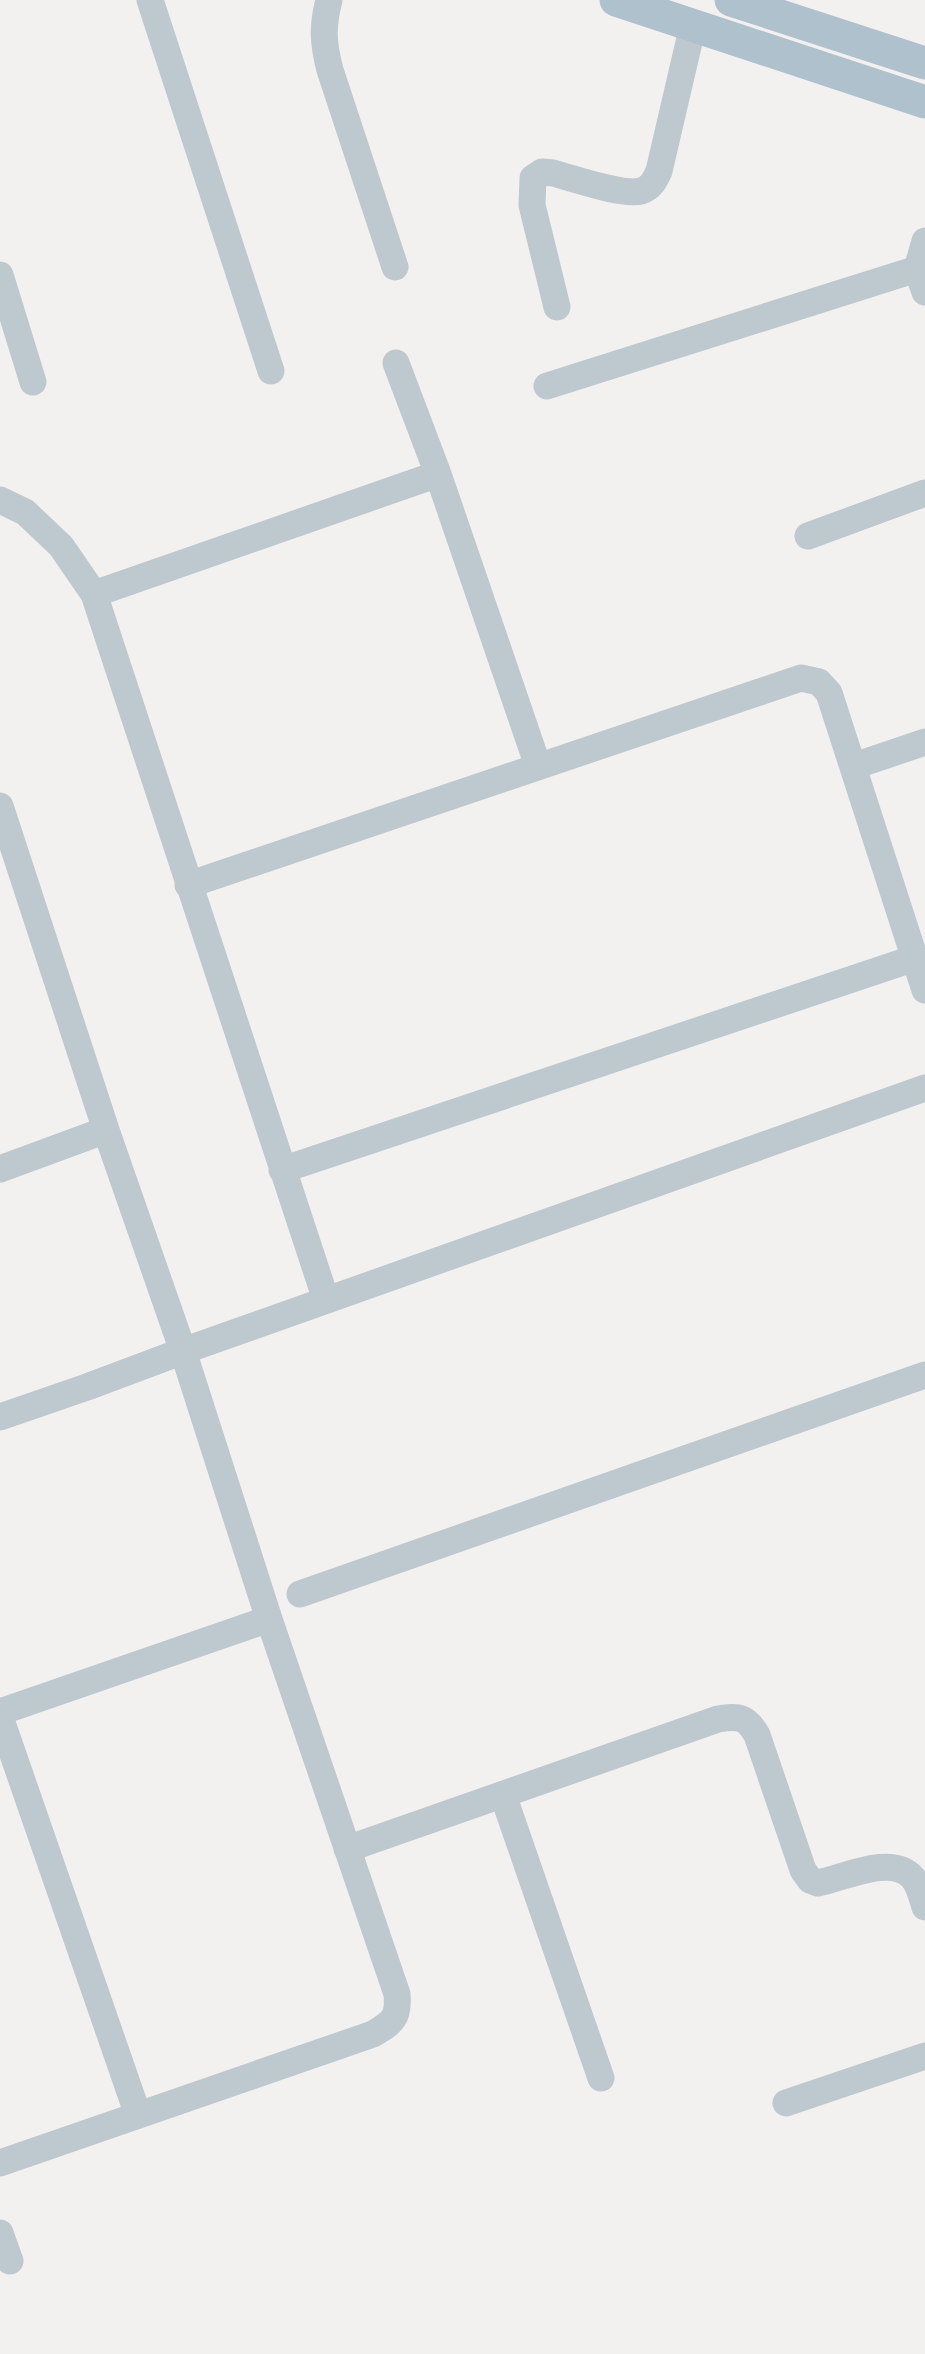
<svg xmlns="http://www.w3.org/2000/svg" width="925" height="2354" font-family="'PT Sans Narrow',sans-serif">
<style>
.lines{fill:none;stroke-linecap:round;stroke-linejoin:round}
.street{stroke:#bec8cf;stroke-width:27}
.primary{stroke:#b0c1ce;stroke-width:33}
</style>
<rect width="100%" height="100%" fill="#f3f0f0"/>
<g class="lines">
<path class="street" d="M150,0l121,371
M329,0c-7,27 -6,43 1,70l65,197
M925,241l-8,28 8,23
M0,275l33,107
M557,307l-25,-102 1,-27 9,-6 11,1c19,5 71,23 88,18 10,-3 14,-11 18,-20l34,-146
M396,363l42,111 100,292
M547,386l370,-117
M0,500l25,12 36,34 33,48 232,706
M808,536l117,-43
M94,594l344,-120
M854,766l71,-24
M0,806l106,324 77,221 742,-263
M188,885l613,-207 18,4 10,11 96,297
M0,1169l106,-39
M282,1170l633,-212
M0,1417l87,-30 96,-36 86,268 128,375c2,24 -4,28 -24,40l-373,129
M300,1594l625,-219
M0,1712l269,-93
M0,1717l138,398
M503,1795l98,283
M347,1849l371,-130c21,-3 28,-3 39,16l46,135 7,10 8,3c26,-5 73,-29 94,-6 7,7 10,21 13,30
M786,2103l139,-47
M0,2233l10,28"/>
<path class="primary" d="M616,0l309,102
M731,0l194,63"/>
</g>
</svg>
